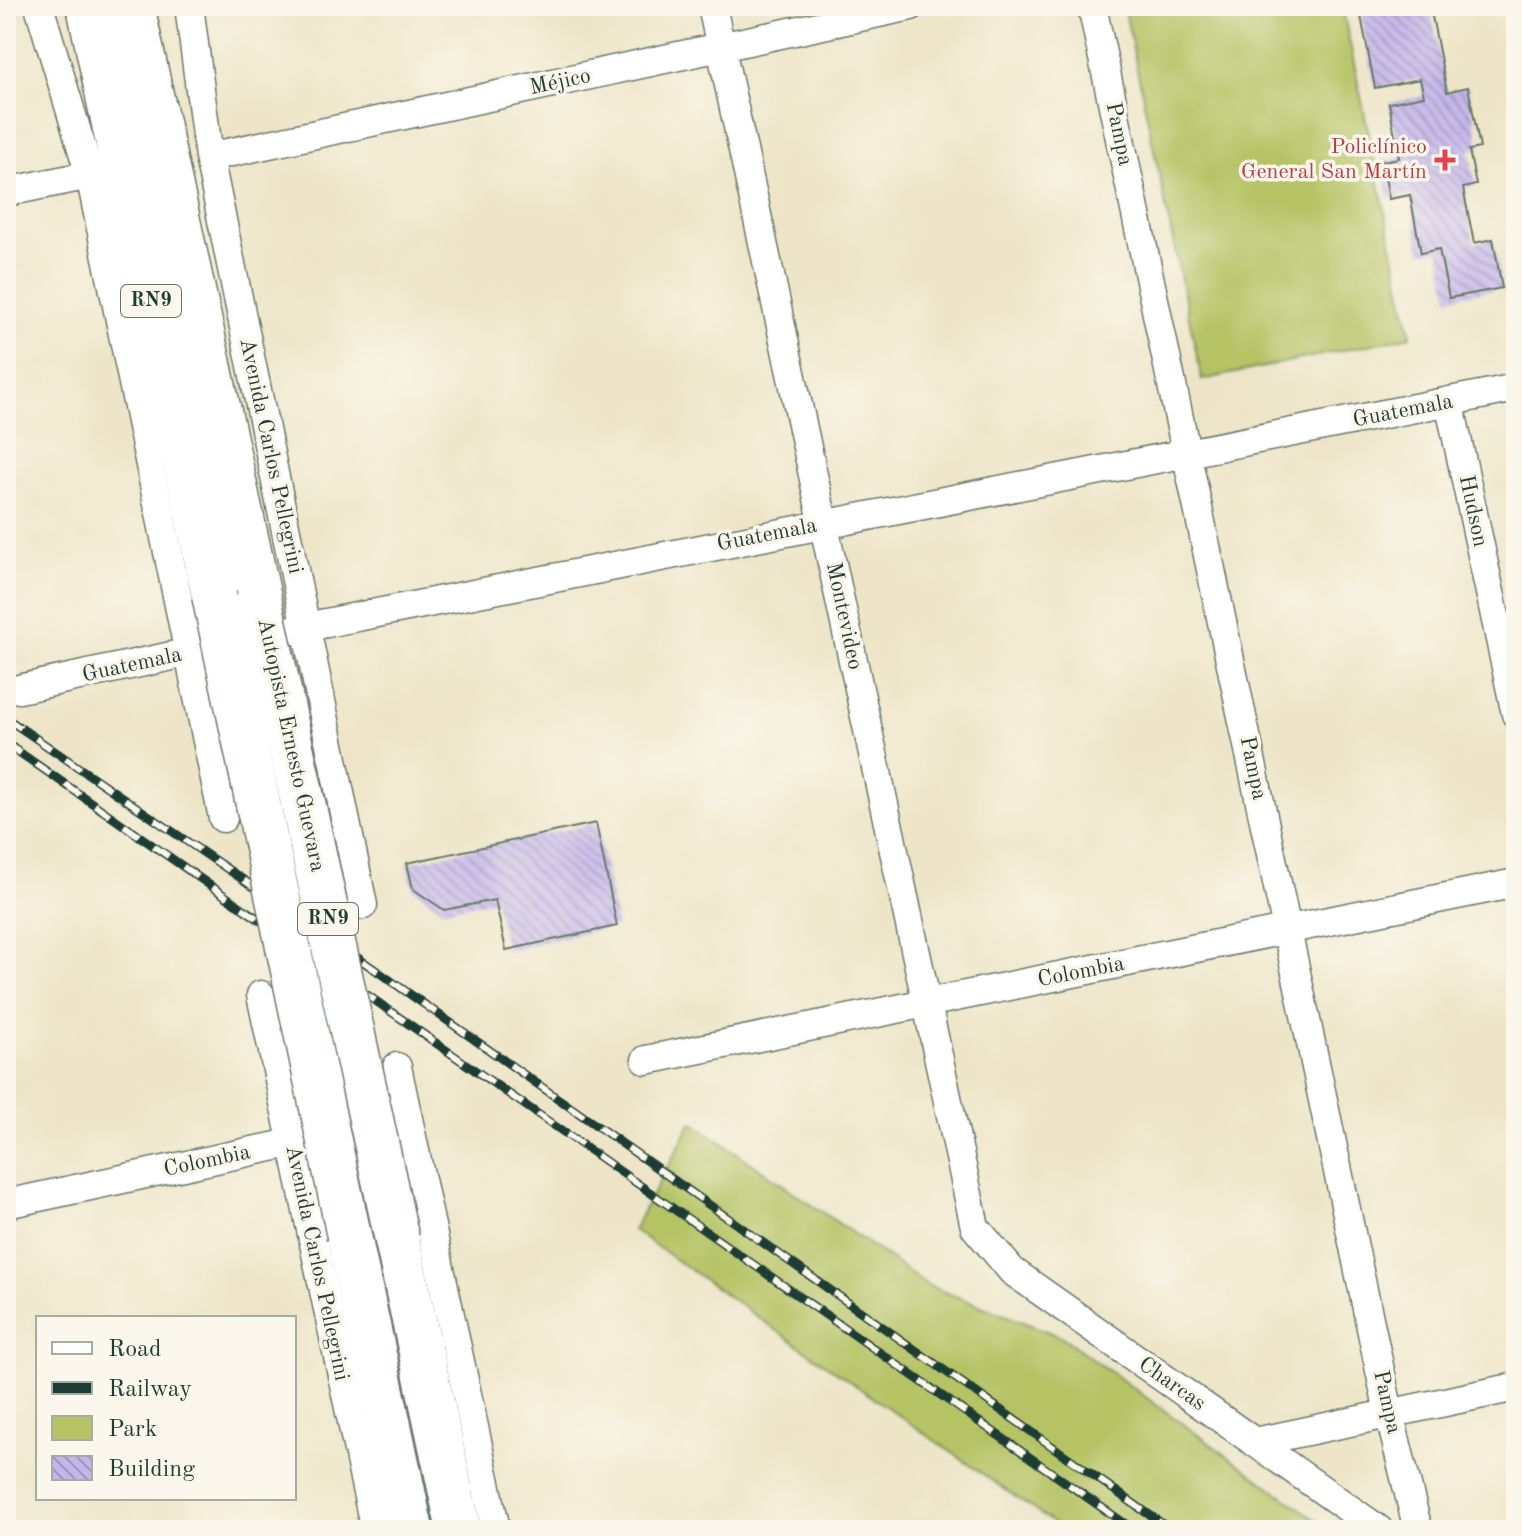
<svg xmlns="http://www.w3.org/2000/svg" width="1522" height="1536" font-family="'Old Standard TT',serif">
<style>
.green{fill:#b6c365;stroke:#6a804c;stroke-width:2}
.building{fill:url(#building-back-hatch)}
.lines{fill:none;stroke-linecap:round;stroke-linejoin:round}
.street-casing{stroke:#677868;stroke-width:31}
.highway-casing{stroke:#677868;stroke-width:47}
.street{stroke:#fff;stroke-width:28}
.highway{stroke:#fff;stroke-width:44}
.rail-casing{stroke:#1f3d34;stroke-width:9}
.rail{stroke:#fbf7ec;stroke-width:6;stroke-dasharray:18;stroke-linecap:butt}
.highway-bridge-casing{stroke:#677868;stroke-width:47;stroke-linecap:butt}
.highway-bridge{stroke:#fff;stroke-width:44}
.health-dot{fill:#e0444e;stroke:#fbf7ec;stroke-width:3}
.labels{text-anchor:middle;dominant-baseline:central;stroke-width:7;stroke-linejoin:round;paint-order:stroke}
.shield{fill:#fbf7ec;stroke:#61756b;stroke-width:2}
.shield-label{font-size:20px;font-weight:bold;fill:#1f3d34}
.street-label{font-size:22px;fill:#1f3d34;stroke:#fbf7ec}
.health-label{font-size:22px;fill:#be3a42;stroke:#fbf7ec;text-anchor:end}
</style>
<defs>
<pattern id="building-back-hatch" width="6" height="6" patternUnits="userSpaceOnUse" patternTransform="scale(2)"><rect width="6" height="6" fill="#c4b6ea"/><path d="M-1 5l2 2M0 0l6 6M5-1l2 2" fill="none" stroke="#9f95be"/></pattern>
</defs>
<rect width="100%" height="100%" fill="#fbf7ec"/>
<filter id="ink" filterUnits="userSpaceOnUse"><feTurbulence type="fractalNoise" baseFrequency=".0125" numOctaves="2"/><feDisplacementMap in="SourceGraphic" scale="16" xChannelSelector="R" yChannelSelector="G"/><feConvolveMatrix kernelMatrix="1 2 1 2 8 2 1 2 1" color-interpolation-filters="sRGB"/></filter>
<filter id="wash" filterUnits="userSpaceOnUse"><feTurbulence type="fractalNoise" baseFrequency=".006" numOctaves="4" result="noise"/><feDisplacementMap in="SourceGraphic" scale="32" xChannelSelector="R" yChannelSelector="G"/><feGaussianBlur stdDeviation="1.8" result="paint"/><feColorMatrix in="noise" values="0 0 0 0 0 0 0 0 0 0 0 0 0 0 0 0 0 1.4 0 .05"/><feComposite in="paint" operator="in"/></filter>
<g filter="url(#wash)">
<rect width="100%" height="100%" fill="#eee5c8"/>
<path class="green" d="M1124,6h218l69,330 -209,44z
M692,1122l237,164 133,51 268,193h-267l-430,-300z"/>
<g id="blocks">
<path class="building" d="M1359,6h71l17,86 21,-5 12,61 -11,2 7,35 -13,3 11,55 19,-4 9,49 -53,10 -10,-49 -18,4 -11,-58 -21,4 -7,-38 17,-3 -10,-55 35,-7 -4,-17 -45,9z
M596,823l21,103 -111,24 -11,-50 -51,10 -31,-21 -6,-26z"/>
</g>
</g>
<g filter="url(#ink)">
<use href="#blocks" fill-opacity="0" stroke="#677868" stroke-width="2"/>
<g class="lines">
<g class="street-casing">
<path id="street" d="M39,6l51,169 133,643
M189,6l20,151 154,748
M712,6l263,1221 37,44 367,259
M1092,6l297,1407 29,117
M209,157l702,-151
M6,192l84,-17
M1449,401l67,313
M19,689l287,-62 1210,-239
M261,995l114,535
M646,1060l870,-177
M397,1067l99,463
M6,1204l303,-65
M1255,1442l261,-55"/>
</g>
<g class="highway-casing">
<path id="highway" d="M89,6l125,589
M132,6l127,592
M349,1236l62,294
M397,1240l62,290"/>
</g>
<use href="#street" class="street"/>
<use href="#highway" class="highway"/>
<g class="rail-casing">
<path id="rail" d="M6,718l371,253 794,559
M6,743l1128,787"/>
</g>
<use href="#rail" class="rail"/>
<g class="highway-bridge-casing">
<path id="highway-bridge" d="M214,595l135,641
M259,598l138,642"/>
</g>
<use href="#highway-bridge" class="highway-bridge"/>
</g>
</g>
<path class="health-dot" d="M1441 148h8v8h8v8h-8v8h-8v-8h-8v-8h8z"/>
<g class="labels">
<g class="shield">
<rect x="121" y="285" width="60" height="32" rx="6"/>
<rect x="298" y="903" width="60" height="32" rx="6"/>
</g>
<g class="shield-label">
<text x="151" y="301">RN9</text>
<text x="328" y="919">RN9</text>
</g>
<g class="street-label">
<text transform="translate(560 82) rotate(-12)">Méjico</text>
<text transform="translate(1119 134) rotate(78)">Pampa</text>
<text transform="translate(1403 411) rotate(-11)">Guatemala</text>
<text transform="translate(271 456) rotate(78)">Avenida Carlos Pellegrini</text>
<text transform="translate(1473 511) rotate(78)">Hudson</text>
<text transform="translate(767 535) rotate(-11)">Guatemala</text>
<text transform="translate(844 616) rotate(78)">Montevideo</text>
<text transform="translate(132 665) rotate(-12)">Guatemala</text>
<text transform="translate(291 745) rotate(78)">Autopista Ernesto Guevara</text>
<text transform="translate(1253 768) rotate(78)">Pampa</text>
<text transform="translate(1081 972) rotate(-11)">Colombia</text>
<text transform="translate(207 1161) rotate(-12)">Colombia</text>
<text transform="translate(317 1263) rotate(78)">Avenida Carlos Pellegrini</text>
<text transform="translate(1172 1384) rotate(35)">Charcas</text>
<text transform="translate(1387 1402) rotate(77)">Pampa</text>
</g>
<g class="health-label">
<text x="1427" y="147">Policlínico<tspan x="1427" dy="25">General San Martín</tspan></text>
</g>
</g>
<rect width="1522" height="1536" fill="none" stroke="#fbf7ec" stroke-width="32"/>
<rect x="36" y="1316" width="260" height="184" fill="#fbf7ec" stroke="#a3ada2" stroke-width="2"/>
<rect x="52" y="1342" width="40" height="12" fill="#ffffff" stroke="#a3ada2" stroke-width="2"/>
<text x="108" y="1356" font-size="24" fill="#1f3d34">Road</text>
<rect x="52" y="1382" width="40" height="12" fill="#1f3d34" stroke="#a3ada2" stroke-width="2"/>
<text x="108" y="1396" font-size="24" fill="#1f3d34">Railway</text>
<rect x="52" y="1416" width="40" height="24" fill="#b6c365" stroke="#a3ada2" stroke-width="2"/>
<text x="108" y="1436" font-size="24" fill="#1f3d34">Park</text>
<rect x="52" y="1456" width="40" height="24" fill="url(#building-back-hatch)" stroke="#a3ada2" stroke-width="2"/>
<text x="108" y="1476" font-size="24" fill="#1f3d34">Building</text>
</svg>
